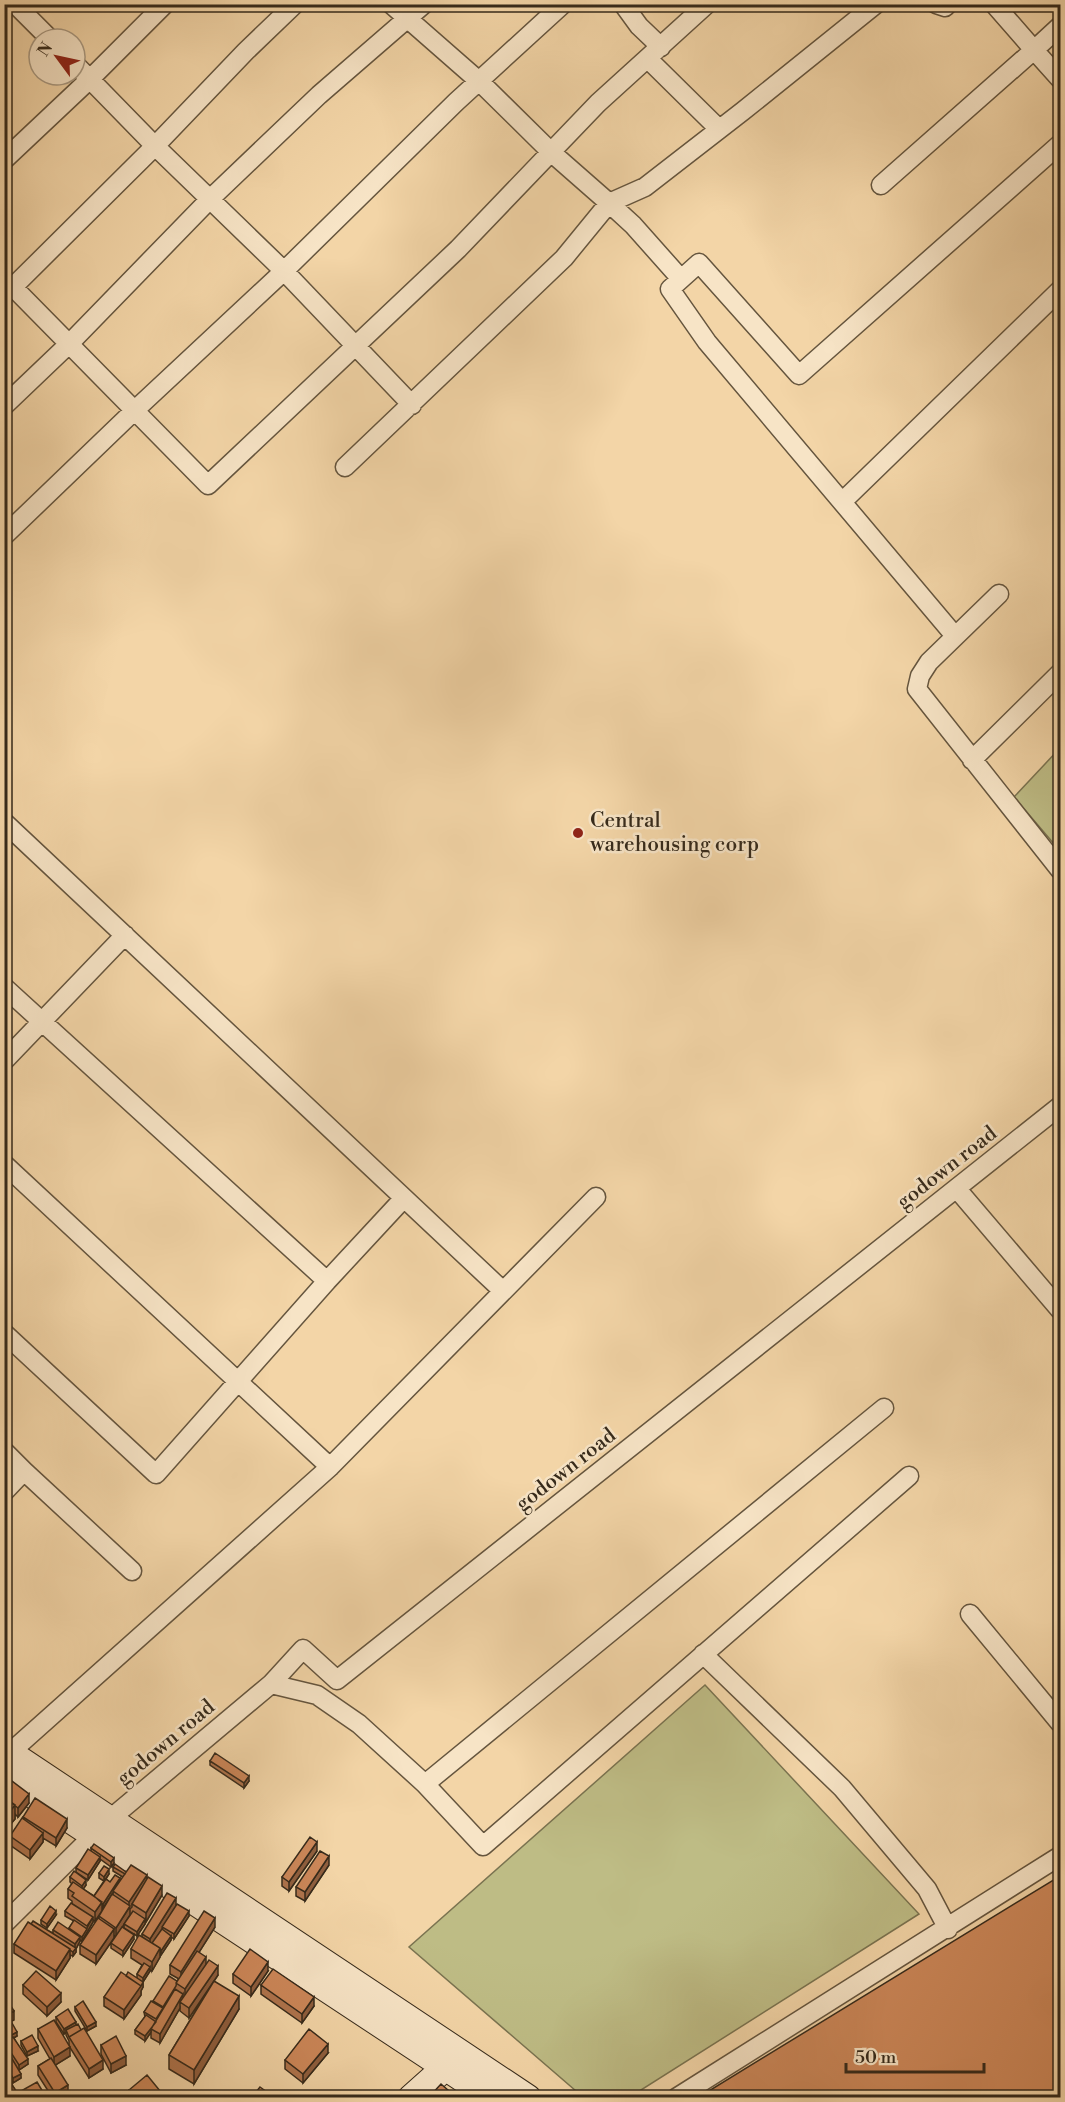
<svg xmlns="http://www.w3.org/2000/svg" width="1065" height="2102" font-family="'Libre Bodoni',serif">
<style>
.green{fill:#bebc85;stroke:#7a7350;stroke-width:1.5}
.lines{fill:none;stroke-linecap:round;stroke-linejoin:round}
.street-casing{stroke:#65553e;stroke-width:21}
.secondary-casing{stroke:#362a1b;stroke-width:28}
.street{stroke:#f7e4c6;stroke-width:18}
.secondary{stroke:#f7e4c6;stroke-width:26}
.wall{fill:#af744d;stroke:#362a1b;stroke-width:1.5}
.shaded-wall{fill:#8f5e3e;stroke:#362a1b;stroke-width:1.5}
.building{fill:#cc8759;stroke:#362a1b;stroke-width:1.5}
.poi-dot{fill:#8f2418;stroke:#f7e4c6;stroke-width:2}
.labels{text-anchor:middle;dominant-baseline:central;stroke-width:5;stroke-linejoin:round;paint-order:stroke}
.poi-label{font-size:21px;fill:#362a1b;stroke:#f7e4c6;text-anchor:start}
.street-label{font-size:21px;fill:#362a1b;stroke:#f7e4c6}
</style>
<rect width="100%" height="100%" fill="#f3d5a7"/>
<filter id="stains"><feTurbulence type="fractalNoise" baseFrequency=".00333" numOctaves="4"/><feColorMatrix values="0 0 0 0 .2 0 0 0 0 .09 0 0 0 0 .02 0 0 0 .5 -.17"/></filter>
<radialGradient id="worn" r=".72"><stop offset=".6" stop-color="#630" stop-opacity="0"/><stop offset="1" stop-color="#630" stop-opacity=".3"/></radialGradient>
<path class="green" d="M1060,748v103l-46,-54z
M705,1685l214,229 -289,183h-47l-174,-150z"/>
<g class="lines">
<g class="street-casing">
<path id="street" d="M15,4l35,35
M295,4l-49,47 -91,95 -142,141 195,198 250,-236 140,-146 109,-99
M391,4l89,78 72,71 57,50 24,22 48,54
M623,4l16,22 22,21
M936,4l9,3 3,-3
M1060,26l-26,24 26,29
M648,59l71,70
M75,64l80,82 129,125 128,134
M4,160l86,-81 75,-75
M881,185l153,-135 -40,-46
M4,406l66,-63 140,-144 109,-104 105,-91
M345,467l219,-209 45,-55 36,-16 98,-76 133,-107
M842,502l218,-212
M4,536l131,-126 149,-139 172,-169 107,-98
M999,594l-70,68 -9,14 -3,13 143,181
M955,636l-248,-294 -37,-53 29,-26 100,112 261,-231
M972,760l88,-87
M4,822l499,469
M4,987l323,294 -171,193 -152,-141
M4,1061l121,-126
M4,1164l326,303
M957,1189l103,121
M327,1281l77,-83
M4,1451l20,20 -20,21
M24,1471l108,100
M970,1614l90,109
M703,1654l139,134 85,101 21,40
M271,1684l46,11 42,29 66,60 58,62 426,-370
M4,1758l326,-291 266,-270
M425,1784l459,-376
M4,1924l106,-105 161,-135 32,-35 34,31 723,-574
M676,2098l384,-242"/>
</g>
<g class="secondary-casing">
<path id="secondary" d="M4,1749l524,349
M4,1776l488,322
M411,2098l47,-42"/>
</g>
<use href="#street" class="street"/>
<use href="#secondary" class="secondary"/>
</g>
<path class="wall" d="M210,1761l39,20 -5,7 -34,-23z
M4,1775l25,28 -11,14 -3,-3v5l-11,13z
M23,1817l44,11 -11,18 -13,-8v4l-13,17 -20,-14v-9l13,-17z
M91,1848l23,15 -3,4 -11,-8v2l-12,19 -12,-8v-4l15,-17z
M317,1851l-28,40 -7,-5v-9z
M329,1865l-24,36 -9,-5v-9z
M113,1867l34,12 15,16 -16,27 -1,-1v3l-8,12 -13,-8v-4l4,-6 -6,9 12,12 -11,17 -12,-8v-5l4,-6 -1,-2v3l-18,26 -16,-10v-9l19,-26v-3l14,-21v-2l-10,15 -1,-1v4l-7,10 -2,-1v2l-11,19 -2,-1v1l-4,8v3l-3,4 -3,-1v3l-14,22 -42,-27v-9l17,-20 22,9v-3h16v-2l5,-7 -9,-5v-5l7,-8v-2l-4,-3v-9l4,-5 -2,-2v-5l16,8 -3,4 11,7 10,-15 -5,-3v-5l10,1 -3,5 4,3h10l3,-5 -10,-6z
M176,1906l13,10 -15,23 -3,-2v3l-10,15 -1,-1v3l-8,14 -2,-1v1l-7,11v5l-2,4v4l-17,24 -20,-13v-9l22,-21 11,2v-4l5,-9 -11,-7v-9l11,-12v-3z
M56,1915l-9,13 -6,-4v-4z
M215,1927l-16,25 7,12 12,11 -4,6 25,28 -45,75 -25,-15v-14l44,-73 -24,36 -9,-7v-3l-20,35 -9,-5v-6l-6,9 -10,-7v-4l10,-13 -1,-5 9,-10v-1l26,-22 -9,-5v-9z
M268,1971l-17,25 -18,-13v-9z
M23,1985l38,17 -14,14 -24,-22z
M261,1985l53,21 -12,17 -41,-29z
M75,2007l21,19 -9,5 -12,-20z
M56,2017l20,8 27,44 -14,9 -20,-32v-5l-3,-6v-3l-2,2 -8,-12z
M4,2027l13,9 -3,2 14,26 -9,6 2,8 -8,5 -4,-8v5l7,11v5l-12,1v-36l7,-4 -2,-3v3l-5,3z
M38,2029l32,27 -15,9 13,29 -6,3h-10l-14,-22v-9l12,-7 -12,-21z
M21,2041l17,10 -11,5 -6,-11z
M101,2045l25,20 -15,8 -10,-19z
M328,2053l-25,30 -18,-14v-9z
M129,2090l36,7h-36z"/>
<path class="shaded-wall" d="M249,1776v5l-5,7v-5z
M29,1794v9l-11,14v-9z
M15,1805v14l-11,13v-13z
M67,1819v9l-11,18v-8z
M43,1833v9l-13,17v-9z
M317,1842v9l-28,40v-9z
M329,1856v9l-24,36v-9z
M100,1857v4l-12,19v-5z
M114,1858v5l-3,4v-5z
M109,1869v5l-5,7v-4z
M147,1875v9l-15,20v3l-2,2v6l-14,22v-9l13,-20v-6z
M120,1878v4l-17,26v-4z
M86,1880v5l-4,6v-5z
M162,1886v9l-16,27v-9z
M176,1898v9l-26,41v-9z
M102,1902v9l-7,10v-9z
M56,1911v4l-9,13v-4z
M189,1911v5l-15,23v-5z
M93,1917v5l-11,19v-4z
M215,1918v9l-34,54v-9z
M145,1919v5l-8,12v-4z
M114,1929v9l-18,26v-9z
M134,1935v4l-11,17v-5z
M171,1936v4l-10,15v-4z
M80,1937v4l-4,8v3l-3,4v-4l2,-4v-4z
M160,1948v9l-8,14v-9z
M70,1949v9l-14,22v-9z
M206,1957v9l-21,32v-9z
M268,1962v9l-17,25v-9z
M218,1966v9l-29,43v-10z
M150,1967v4l-7,11v-4z
M143,1982v5l-2,4v4l-17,24v-9z
M61,1993v9l-14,14v-9z
M183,1994v9l-3,-1v6l-20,35v-9z
M239,1996v13l-45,75v-14z
M314,1997v9l-12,17v-9z
M14,2011v9l-10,5v-9z
M76,2022v4l-10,4v2l-2,2v-5z
M96,2022v4l-9,5v-4z
M156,2022l-5,7v3l-6,9v-5z
M17,2032v4l-13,7v-4z
M328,2044v9l-25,30v-9z
M38,2046v5l-11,5v-4z
M70,2047v9l-16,10v-9z
M9,2053v4l-5,3v-5z
M126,2056v9l-15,8v-9z
M28,2059v5l-9,6v-5z
M103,2060v9l-14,9v-9z
M9,2073v9l-5,3v-9z
M21,2074v4l-8,5v-5z
M68,2085v9l-6,3h-7v-4z
M16,2091v6h-10z"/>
<path class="building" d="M215,1753l34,23 -5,7 -34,-22z
M4,1775l25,19 -11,14 -14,-11z
M4,1797l11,8 -11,14z
M35,1798l32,21 -11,19 -33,-21z
M22,1818l21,15 -13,17 -20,-14z
M310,1837l7,5 -28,40 -7,-5z
M94,1844l20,14 -3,4 -20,-14z
M88,1849l12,8 -12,18 -12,-7z
M320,1851l9,5 -24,36 -9,-5z
M115,1864l11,8 -1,2 -12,-7z
M131,1865l16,10 -18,27 -16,-11z
M104,1866l5,3 -5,8 -5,-4z
M74,1871l12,9 -4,6 -12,-9z
M115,1875l5,3 -17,26 -9,-8 12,-17 4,3z
M1060,1876v221h-361z
M148,1877l14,9 -16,27 -14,-9z
M73,1882l29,20 -7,10 -23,-16 2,-3 -6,-4z
M167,1893l9,5 -26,41 -8,-5z
M112,1894l18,12 -14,22 -17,-12z
M71,1903l22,14 -6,9 -22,-15z
M177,1904l12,7 -15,23 -12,-7z
M50,1906l6,5 -9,13 -6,-4z
M133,1911l12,8 -8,13 -13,-8z
M204,1911l11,7 -34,54 -11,-7z
M98,1918l16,11 -18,26 -16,-10z
M74,1920l13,9 -5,8 -13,-9z
M33,1921l43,27 -3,4 -3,-2v-1l-39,-25z
M28,1922l42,27 -14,22 -42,-27z
M58,1922l22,15 -5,7 -22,-14z
M122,1927l12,8 -11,16 -12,-8z
M162,1929l9,7 -10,15 -1,-3 -8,-5z
M139,1935l21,13 -8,14 -21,-13z
M250,1949l18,13 -17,25 -18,-13z
M197,1951l9,6 -21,32 -9,-6z
M209,1960l9,6 -29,42 -9,-6z
M144,1963l6,4 -7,11 -6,-4z
M273,1969l41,28 -12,17 -41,-29z
M36,1971l25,22 -14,14 -24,-22z
M121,1972l20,14 -17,24 -20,-13z
M128,1972l15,10 -2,4 -15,-10z
M169,1976l8,5 -1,5 -13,21 -10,-6z
M214,1981l25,15 -45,74 -25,-15z
M175,1989l8,5 -23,40 -9,-5z
M4,1995l10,16 -10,5z
M83,2001l13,21 -9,5 -12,-20z
M151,2001l12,7 -7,11 -12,-7z
M68,2009l8,13 -12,7 -8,-12z
M146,2015l10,7 -11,14 -10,-6z
M54,2020l16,27 -16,10 -16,-28z
M12,2023l5,9 -13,7v-12z
M78,2024l3,6 -12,7 -3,-7z
M84,2028l19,32 -14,9 -20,-32z
M309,2029l19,15 -25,30 -18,-14z
M32,2035l6,11 -11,6 -6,-11z
M116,2036l10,20 -15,8 -10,-19z
M13,2037l15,22 -9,6 -15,-23z
M4,2046l5,7 -5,2z
M11,2057l10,17 -8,4 -9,-14v-3z
M51,2058l17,27 -13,8 -17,-27z
M4,2067l5,6 -5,3z
M147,2075l18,22h-30l-6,-7z
M8,2079l8,12 -10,6h-2v-16z
M37,2082l9,15h-21l-4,-6z
M441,2084l15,13h-27z
M260,2087l14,10h-22z
M120,2094l2,3h-9z"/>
<circle class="poi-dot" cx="578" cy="833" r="6"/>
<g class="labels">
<g class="poi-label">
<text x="590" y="821">Central<tspan x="590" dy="24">warehousing corp</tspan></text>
</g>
<g class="street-label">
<text transform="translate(947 1168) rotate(-38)">godown road</text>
<text transform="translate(566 1470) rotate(-38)">godown road</text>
<text transform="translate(166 1743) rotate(-40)">godown road</text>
</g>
</g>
<rect width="1065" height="2102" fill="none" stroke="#f3d5a7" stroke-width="24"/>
<rect x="6" y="6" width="1053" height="2090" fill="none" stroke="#362a1b" stroke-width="3"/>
<rect x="12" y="12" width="1041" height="2078" fill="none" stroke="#362a1b" stroke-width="1.5"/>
<g transform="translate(57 57) rotate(303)"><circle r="28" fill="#f7e4c6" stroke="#aa9a82" stroke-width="1.5"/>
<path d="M0-4.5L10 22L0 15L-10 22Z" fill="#8f2418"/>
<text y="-9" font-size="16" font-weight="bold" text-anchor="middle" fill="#362a1b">N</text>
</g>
<path d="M846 2063v9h138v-9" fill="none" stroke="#362a1b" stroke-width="3"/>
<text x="855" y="2063" font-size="18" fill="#362a1b" stroke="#f7e4c6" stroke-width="4.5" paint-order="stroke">50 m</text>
<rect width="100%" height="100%" filter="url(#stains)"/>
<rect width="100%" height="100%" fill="url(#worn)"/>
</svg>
